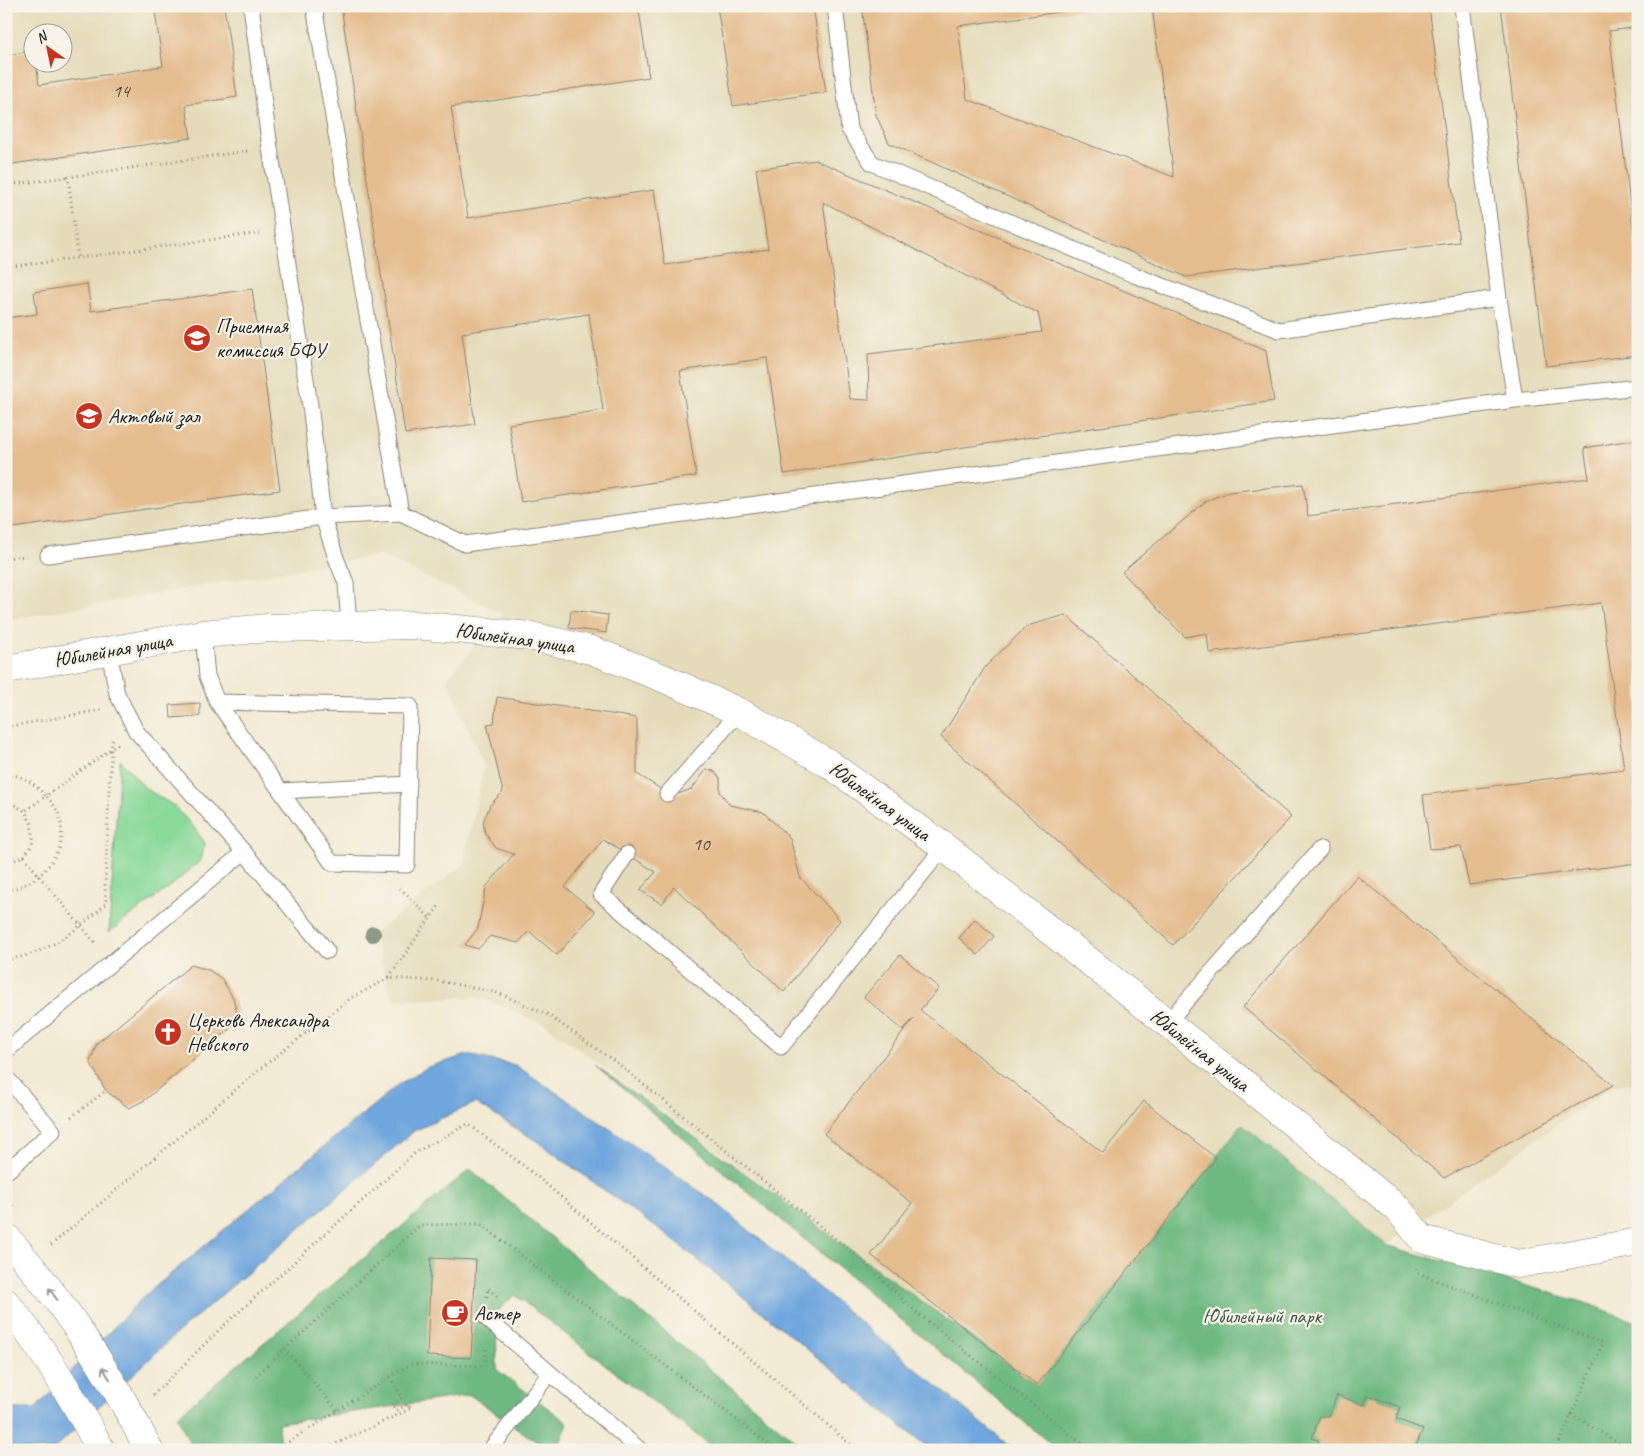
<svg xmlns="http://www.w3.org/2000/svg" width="1644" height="1456" font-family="Caveat,sans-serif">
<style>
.built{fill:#e5dbba;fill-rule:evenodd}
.green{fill:#89d999;stroke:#527a5a}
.forest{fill:#6eb981;stroke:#456a4e}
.water{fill:#6ea6dd;stroke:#45617c}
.building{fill:#e4bc8d;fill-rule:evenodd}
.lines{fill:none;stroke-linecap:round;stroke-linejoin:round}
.lane-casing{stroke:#878378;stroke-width:17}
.street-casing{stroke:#878378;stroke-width:29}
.primary-casing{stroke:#878378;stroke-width:29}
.path{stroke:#878378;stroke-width:3;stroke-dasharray:1 4;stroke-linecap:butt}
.lane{stroke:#fff;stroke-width:15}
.street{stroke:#fff;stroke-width:28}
.primary{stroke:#fff;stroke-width:28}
.tree{fill:#8e9884}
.oneway{stroke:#999}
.labels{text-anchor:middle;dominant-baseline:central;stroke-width:4.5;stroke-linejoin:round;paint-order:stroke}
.number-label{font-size:19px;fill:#4e4438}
.poi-label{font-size:21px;fill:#1c1c1c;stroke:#f7f3e8;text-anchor:start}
.street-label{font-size:21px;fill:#1c1c1c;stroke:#f7f3e8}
.park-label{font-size:21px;fill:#3d5542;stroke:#f7f3e8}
</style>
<rect width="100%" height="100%" fill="#f7f3e8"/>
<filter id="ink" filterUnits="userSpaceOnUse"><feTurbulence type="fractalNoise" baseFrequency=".02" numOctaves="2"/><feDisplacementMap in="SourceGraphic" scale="10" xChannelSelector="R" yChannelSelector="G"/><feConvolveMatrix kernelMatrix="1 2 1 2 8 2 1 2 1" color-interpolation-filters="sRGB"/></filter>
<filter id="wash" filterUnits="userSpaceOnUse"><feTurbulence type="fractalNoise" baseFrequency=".0096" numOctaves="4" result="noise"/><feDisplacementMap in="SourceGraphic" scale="20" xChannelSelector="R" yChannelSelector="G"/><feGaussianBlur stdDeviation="1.12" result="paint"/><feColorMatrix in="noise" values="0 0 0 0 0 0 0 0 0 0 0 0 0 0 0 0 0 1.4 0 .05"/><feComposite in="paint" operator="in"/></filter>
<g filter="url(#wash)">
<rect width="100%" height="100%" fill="#f2ead4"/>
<path class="built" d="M6,6h1632v1077l-26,3 -226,159 -144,-120 -205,260 -491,-360 -67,-28 -86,3 -20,-66 90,-69 21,-99 -37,-87 56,-65 -123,-59 -374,65zM32,32h30v30h-30z"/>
<path class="green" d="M120,760l26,29 28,17 18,19 13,18 -4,17 -25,22 -67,50z"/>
<path class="forest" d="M595,1065l442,320 205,-261 144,121 206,60 46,18v127h-580z
M470,1169l336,281h-90l-201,-155 -19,17 1,58 71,53 -11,27h-9l-78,-55 -192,28 2,27h-87l-16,-34z"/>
<path class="water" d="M467,1055l48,10 69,46 131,91 299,248h-83l-259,-211 -137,-99 -60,-37 -61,28 -237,202 -124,117h-47v-41h29l108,-112 256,-213 29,-17z"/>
<g id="blocks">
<path class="building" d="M154,6h70l13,91 -51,8 5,33 -185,27v-110l26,-4v11h4l3,23 124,-19z
M341,6h316l-18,4 10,67 -198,30 17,111 186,-28 11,75 103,-16 -12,-80 59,-9 451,191 8,50 -490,73 -17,-116 -87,13 16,105 -175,26 -12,-78 94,-14 -14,-96 -127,19 13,91 -70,10zM823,202l215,111 4,19 -174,22 1,46 -19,-1z
M717,6h96l13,86 -93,14z
M862,6h241l-145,20 9,73 207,78 -22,-171h277l30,236 -273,35 -297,-134 -13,-28z
M1501,6h137v21l-29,4 26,215 3,-1v110l-92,11z
M87,284l4,27 161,-22 28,201 -274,39v-211l31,-4 -3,-22z
M1638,439v424l-169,22 -8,-38 -31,2 -7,-54 201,-26 -23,-166 -392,50 -2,-20 -22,4 -63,-65 84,-71 23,-9 74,-8 5,32 281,-38 -5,-30z
M571,610l37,5 -2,18 -37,-5z
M1066,615l225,202 -118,128 -232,-208 45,-71 41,-40z
M497,697l140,21v56l35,22 20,-7 14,-19 8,1 6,7v14l10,13 33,7 27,26 10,39 40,43 -56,72 -110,-105 -12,17 -22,-14 16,-18 -53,-33 -38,48 30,25 -38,43 -28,-24 -11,12 -28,-7 -12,13 -13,-4 13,-17 8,-41 28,-33 -18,-6 -11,-15 -2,-11 7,-17 13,-13 -16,-68 7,-1z
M200,703v13l-29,2 -1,-13z
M1357,876l256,209 -169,93 -201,-171z
M975,919l19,17 -16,19 -19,-17z
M900,955l39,33 -19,22 183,143 41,-52 72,57 -179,227 -166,-130 41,-52 -88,-69 90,-116 -11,12 -39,-33z
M191,965l18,5 13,9 11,19 6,23 -94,79 -16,8 -23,-17 -16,-29 7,-19z
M431,1258l45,2 -5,98 -44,-2z
M1337,1395l27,10 4,-10 32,12 -4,12 27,10 -9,21h-99l4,-9 -7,-3 8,-22h9z"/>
</g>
</g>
<g filter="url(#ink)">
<use href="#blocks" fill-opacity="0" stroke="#878378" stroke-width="1"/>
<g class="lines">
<g class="lane-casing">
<path id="lane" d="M251,6l19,142 41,264 12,105 13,41 10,25 3,43
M314,6l87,507
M835,6l14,123 23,34 262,112 145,55 220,-32 16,102
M1462,6l37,292
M48,555l275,-38 78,-4 64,31 1050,-144 123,-13
M203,634l4,42 10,26 115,161 75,2 3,-159 -193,-4
M109,651l8,43 19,37 108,121 83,99
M281,791l128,-7
M667,794l72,-82
M627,854l-26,40 180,153 163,-200
M1166,1024l154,-175
M6,1051l238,-199
M6,1077l47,54 -47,41
M487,1319l63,54
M490,1450l60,-77 90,77"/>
</g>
<g class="street-casing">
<path id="street" d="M6,669l197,-35 65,-6 146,-3 116,11 61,14 72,28 76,34 89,51 116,84 312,246 141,115 25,31 96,25 120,-22"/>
</g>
<g class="primary-casing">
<path id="primary" d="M6,1237c27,31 53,63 75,97 25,37 48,76 68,116
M6,1303c37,45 68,96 95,147"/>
</g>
<path class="path" d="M247,151l-179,26 10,81 182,-25
M6,185l62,-8
M6,267l72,-9
M6,558l20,-2
M6,727l95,-17
M6,774c20,2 27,9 40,22l-21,15
M6,800l19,11 6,12 2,15 -1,7 -8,11
M6,864l18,-8 15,20 58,69
M400,888l30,30
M6,890c44,-5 76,-60 40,-94l72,-52
M6,960c44,-7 68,-28 100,-56l-1,-16 6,-139 2,-12
M389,977l51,-73
M71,1117l35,-26
M6,1198l10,11
M51,1245l214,-180 86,-67 38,-20 50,3 59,12 50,22 69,48 245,197 54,52 174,138
M1417,1269v4l186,70 -47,107
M487,1297l1,-9 11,10
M256,1376l29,-27
M390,1377l12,21 -11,7 6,5 11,-6 2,5
M153,1395l66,-65 197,-178 52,-28 65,49 324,277
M337,1410l-52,-61 135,-124 60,-1 296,226
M1571,1414l59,36
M276,1450l134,-86 75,2 1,-18
M323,1450l87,-41"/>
<use href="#lane" class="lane"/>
<use href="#street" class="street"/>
<use href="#primary" class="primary"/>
</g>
<circle class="tree" cx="373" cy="934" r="8"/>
<defs><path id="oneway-shaft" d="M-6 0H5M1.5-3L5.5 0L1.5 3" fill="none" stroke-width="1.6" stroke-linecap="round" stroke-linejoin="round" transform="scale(1.25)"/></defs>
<g class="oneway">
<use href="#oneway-shaft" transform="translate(53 1294) rotate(-126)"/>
<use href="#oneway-shaft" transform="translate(106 1373) rotate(-122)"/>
</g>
</g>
<defs>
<g id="university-disc" transform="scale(1.4375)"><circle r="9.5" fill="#c8321e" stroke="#f7f3e8"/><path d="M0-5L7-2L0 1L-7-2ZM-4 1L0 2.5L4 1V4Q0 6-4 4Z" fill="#fff"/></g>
<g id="church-disc" transform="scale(1.4375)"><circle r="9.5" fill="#c8321e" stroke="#f7f3e8"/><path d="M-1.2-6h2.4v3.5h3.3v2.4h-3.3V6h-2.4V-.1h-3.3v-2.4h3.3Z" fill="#fff"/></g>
<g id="cafe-disc" transform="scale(1.4375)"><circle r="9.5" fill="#c8321e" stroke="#f7f3e8"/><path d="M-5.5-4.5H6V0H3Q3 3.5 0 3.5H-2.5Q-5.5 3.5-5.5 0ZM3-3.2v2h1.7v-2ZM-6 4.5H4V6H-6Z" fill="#fff"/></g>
</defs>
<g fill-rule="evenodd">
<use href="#university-disc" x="197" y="338"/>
<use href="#university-disc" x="89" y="416"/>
<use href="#church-disc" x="168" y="1032"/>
<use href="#cafe-disc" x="455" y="1313"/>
</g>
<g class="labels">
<g class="number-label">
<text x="121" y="91">14</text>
<text x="701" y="844">10</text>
</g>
<g class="poi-label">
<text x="216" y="326">Приемная<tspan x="216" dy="24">комиссия БФУ</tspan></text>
<text x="108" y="416">Актовый зал</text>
<text x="187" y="1020">Церковь Александра<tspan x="187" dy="24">Невского</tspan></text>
<text x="474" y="1313">Астер</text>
</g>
<g class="street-label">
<text transform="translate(515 638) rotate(8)">Юбилейная улица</text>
<text transform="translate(113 650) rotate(-10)">Юбилейная улица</text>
<text transform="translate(880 801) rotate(36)">Юбилейная улица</text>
<text transform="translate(1200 1050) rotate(38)">Юбилейная улица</text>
</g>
<g class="park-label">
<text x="1262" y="1316">Юбилейный парк</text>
</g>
</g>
<rect width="1644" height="1456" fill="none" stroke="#f7f3e8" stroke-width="25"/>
<g transform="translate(48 48) rotate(327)"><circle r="24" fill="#f7f3e8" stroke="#9f9d96"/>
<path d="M0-4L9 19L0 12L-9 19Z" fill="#c8321e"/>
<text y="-8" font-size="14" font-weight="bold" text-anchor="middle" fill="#1c1c1c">N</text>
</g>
</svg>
